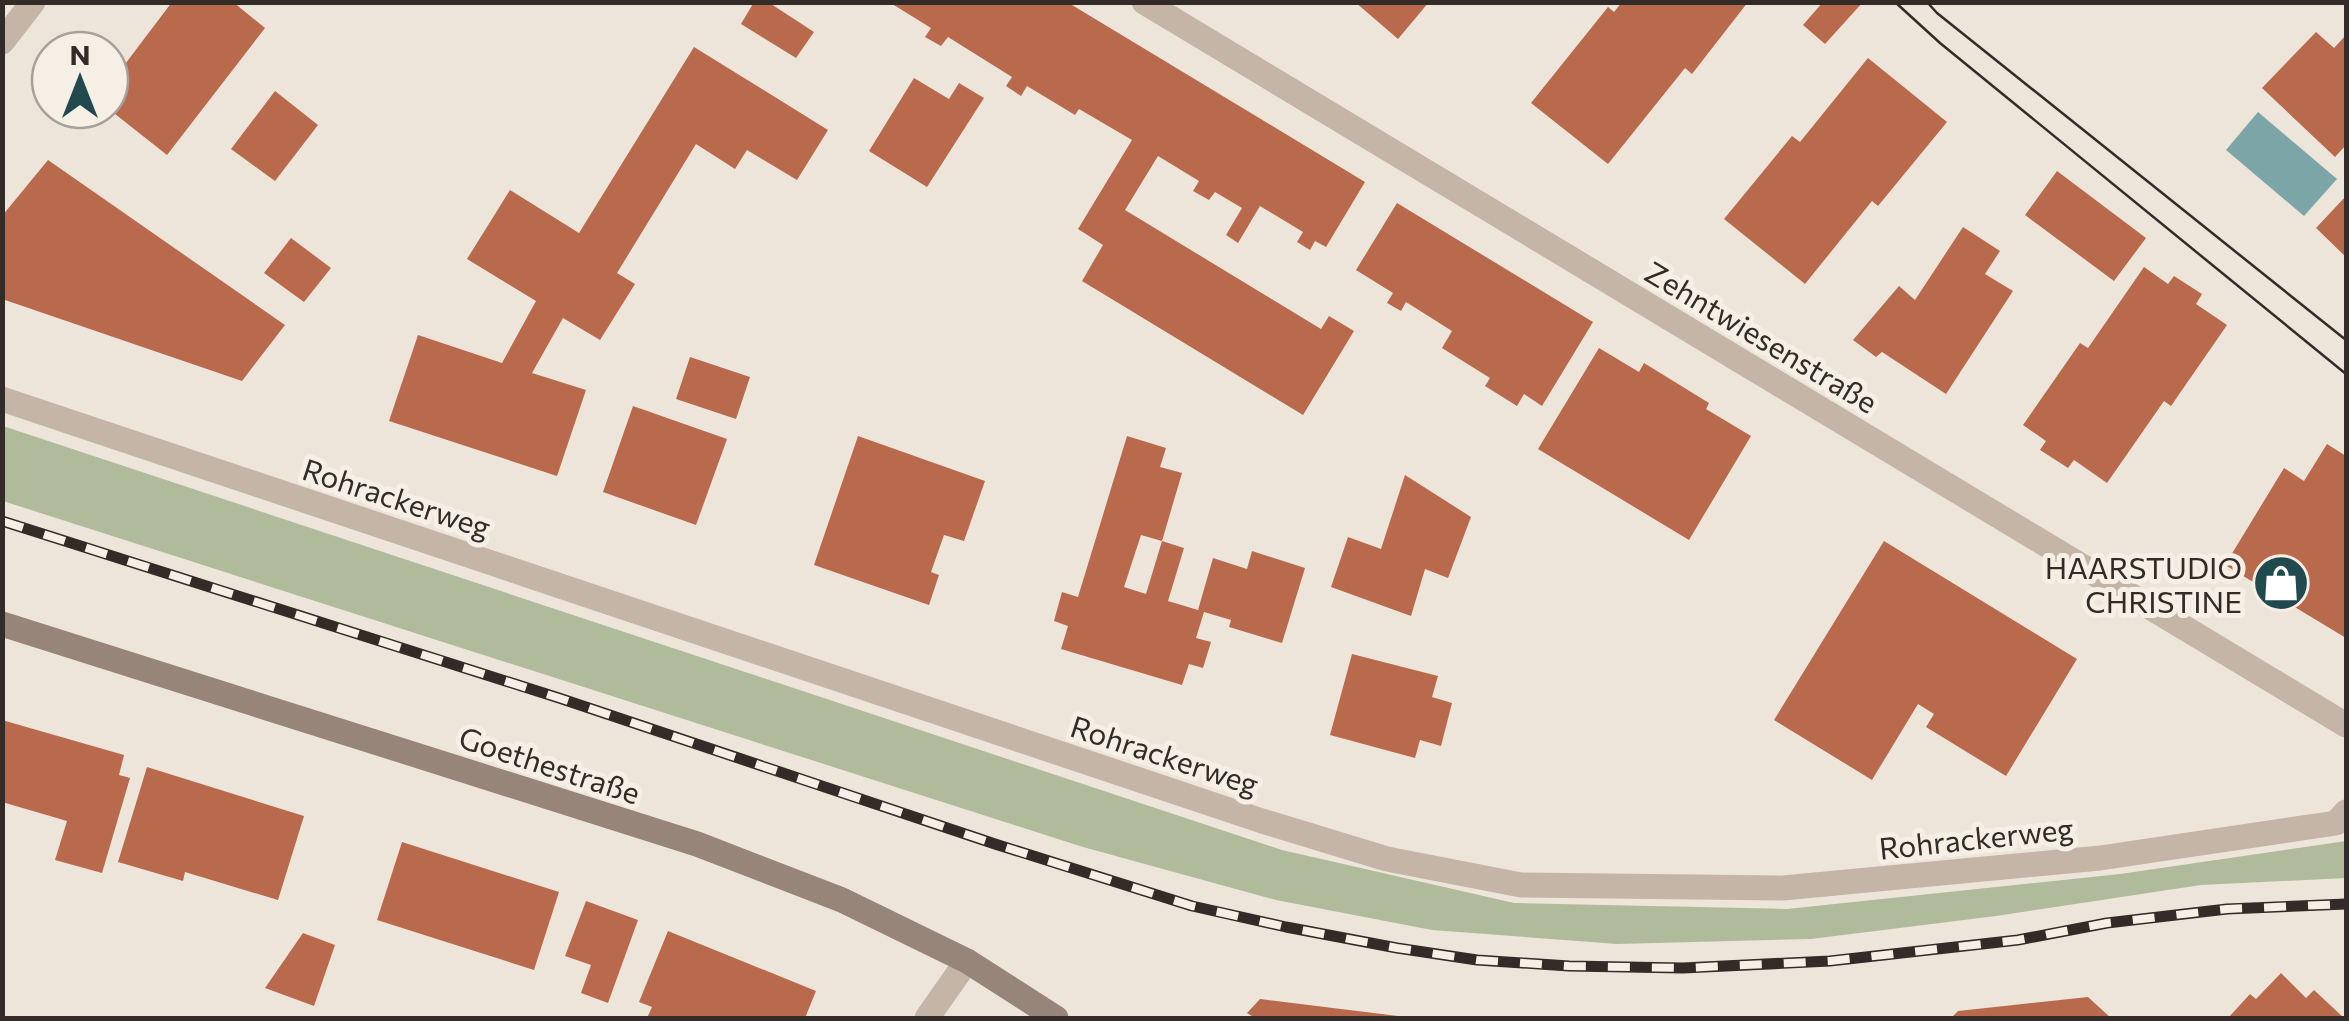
<svg xmlns="http://www.w3.org/2000/svg" width="2349" height="1021" font-family="Commissioner,sans-serif">
<style>
.green{fill:#b0bb9b}
.water{fill:#7ca5a8}
.building{fill:#b96a4d}
.lines{fill:none;stroke-linecap:round;stroke-linejoin:round}
.street{stroke:#c5b5a7;stroke-width:25}
.secondary{stroke:#988579;stroke-width:25}
.tram{stroke:#322b27;stroke-width:2.5}
.rail-casing{stroke:#322b27;stroke-width:11}
.rail{stroke:#f6efe5;stroke-width:8;stroke-dasharray:22;stroke-linecap:butt}
.labels{text-anchor:middle;dominant-baseline:central;stroke-width:10;stroke-linejoin:round;paint-order:stroke}
.street-label{font-size:30px;fill:#322b27;stroke:#f6efe5}
.poi-label{font-size:30px;fill:#322b27;stroke:#f6efe5;text-anchor:end}
</style>
<rect width="100%" height="100%" fill="#eee5da"/>
<path class="green" d="M3,426l1279,424 232,53 273,6 333,-35 226,-33v37l-145,7 -205,31 -185,23 -194,5 -185,-14 -156,-30 -193,-53 -1080,-346z"/>
<path class="water" d="M2258,112l79,67 -33,37 -78,-66z"/>
<path class="building" d="M172,2h61l32,26 -98,127 -57,-45v-26z
M754,2h14l46,30 -18,26 -55,-34z
M889,2h178l298,180 -39,65 -11,-6 -5,9 -13,-8 6,-10 -43,-26 -22,37 -12,-8 16,-27 -27,-16 -6,8 -16,-9 6,-10 -41,-25 -33,54 196,119 8,-13 25,15 -51,84 -221,-134 21,-36 -25,-16 54,-89 -53,-31 -4,6 -48,-29 -6,10 -15,-10 6,-9 -64,-40 -7,9 -16,-9 6,-9z
M1355,2h74l-31,37z
M1622,2h126l-56,72 -7,-6 -77,96 -77,-61 77,-96 6,5z
M1823,2h40l-38,42 -22,-19z
M2316,32l18,16 12,-13v110l-11,12 -73,-69z
M694,47l134,83 -31,50 -50,-30 -12,19 -39,-25 -79,129 18,11 -35,56 -37,-22 -31,55 54,17 -29,86 -168,-55 29,-86 84,28 34,-62 -69,-42 43,-69 69,43z
M1868,58l79,64 -69,84 -6,-5 -67,83 -81,-65 68,-83 8,6z
M914,78l35,21 10,-16 25,15 -57,89 -58,-36z
M275,91l43,34 -43,56 -44,-32z
M48,160l237,165 -43,56 -240,-82v-83z
M2057,171l89,67 -32,43 -89,-66z
M2346,196v61l-30,-29z
M1397,203l196,119 -51,84 -18,-12 -7,12 -32,-20 5,-8 -48,-30 10,-17 -46,-29 -5,9 -14,-8 6,-10 -37,-23z
M1963,227l37,24 -15,23 28,17 -67,103 -64,-42 -6,5 -23,-17 46,-54 16,14z
M291,238l40,30 -27,34 -40,-29z
M2144,267l24,17 6,-8 28,18 -6,10 31,21 -56,81 -7,-5 -57,82 -33,-23 -6,8 -28,-18 6,-9 -23,-16 57,-82 8,5z
M1599,348l40,24 5,-9 65,40 -3,6 45,27 -62,104 -151,-91z
M690,357l60,20 -14,42 -60,-20z
M633,406l94,33 -31,86 -93,-33z
M858,436l127,45 -21,60 -20,-6 -13,37 8,3 -10,30 -115,-40z
M1127,436l39,12 -6,19 22,6 -20,68 -21,-6 -17,52 22,7 16,-53 22,7 -16,53 30,9 15,-52 34,11 5,-18 53,17 -23,75 -53,-16 2,-7 -27,-8 -8,26 15,4 -8,26 -14,-4 -7,21 -121,-36 7,-23 -14,-5 8,-29 16,5z
M2327,444l19,12v182l-121,-73 59,-97 20,13z
M1405,475l66,42 -23,61 -23,-9 -14,47 -80,-29 17,-50 33,12z
M1884,541l193,118 -71,117 -80,-49 8,-13 -16,-10 -46,76 -98,-60z
M1352,654l86,22 -6,21 20,6 -11,43 -21,-6 -5,18 -85,-23z
M2,720l122,35 -5,20 11,3 -28,95 -47,-13 12,-39 -65,-19z
M147,767l157,49 -26,84 -93,-28 -2,9 -65,-19z
M402,842l157,50 -25,78 -157,-50z
M586,901l52,19 -30,83 -27,-10 10,-28 -26,-9z
M668,931l148,60 -11,27h-158l5,-11 -13,-5z
M303,933l32,12 -21,61 -49,-18z
M2281,973l25,25 8,-8 30,28h-116l22,-24 6,5z
M2088,997l23,21h-160l7,-7z
M1260,999l138,17v2h-143l-8,-5z"/>
<g class="lines">
<path class="street" d="M1144,2l1202,723
M2,42l31,-40
M2,399l1260,422 125,38 134,26 262,3 317,-30 236,-35 10,-11
M927,1018l40,-57"/>
<path class="secondary" d="M2,624l695,220 145,56 125,61 89,57"/>
<path class="tram" d="M1895,2l45,41 406,331
M1927,2l10,11 409,327"/>
<g class="rail-casing">
<path id="rail" d="M2,521l557,177 436,146 197,62 94,21 111,21 80,12 92,6 114,2 147,-7 188,-21 89,-17 120,-14 119,-5"/>
</g>
<use href="#rail" class="rail"/>
</g>
<defs>
<g id="shop-disc" transform="scale(2.875)"><circle r="9.5" fill="#214a4f" stroke="#f6efe5"/><path d="M-5-2.5h2.3a2.7 3.5 0 0 1 5.4 0H5L5.5 6h-11ZM-1.5-2.5h3a1.5 2.3 0 0 0-3 0Z" fill="#fff"/></g>
</defs>
<g fill-rule="evenodd">
<use href="#shop-disc" x="2281" y="583"/>
</g>
<g class="labels">
<g class="street-label">
<text transform="translate(1762 336) rotate(31)">Zehntwiesenstraße</text>
<text transform="translate(397 497) rotate(18)">Rohrackerweg</text>
<text transform="translate(1165 754) rotate(18)">Rohrackerweg</text>
<text transform="translate(550 764) rotate(18)">Goethestraße</text>
<text transform="translate(1976 837) rotate(-6)">Rohrackerweg</text>
</g>
<g class="poi-label">
<text x="2242" y="566">HAARSTUDIO<tspan x="2242" dy="34">CHRISTINE</tspan></text>
</g>
</g>
<rect width="2349" height="1021" fill="none" stroke="#322b27" stroke-width="10"/>
<g transform="translate(80 80)"><circle r="48" fill="#f6efe5" stroke="#a8a199" stroke-width="2.5"/>
<path d="M0-8L18 38L0 25L-18 38Z" fill="#214a4f"/>
<text y="-15" font-size="28" font-weight="bold" text-anchor="middle" fill="#322b27">N</text>
</g>
</svg>
